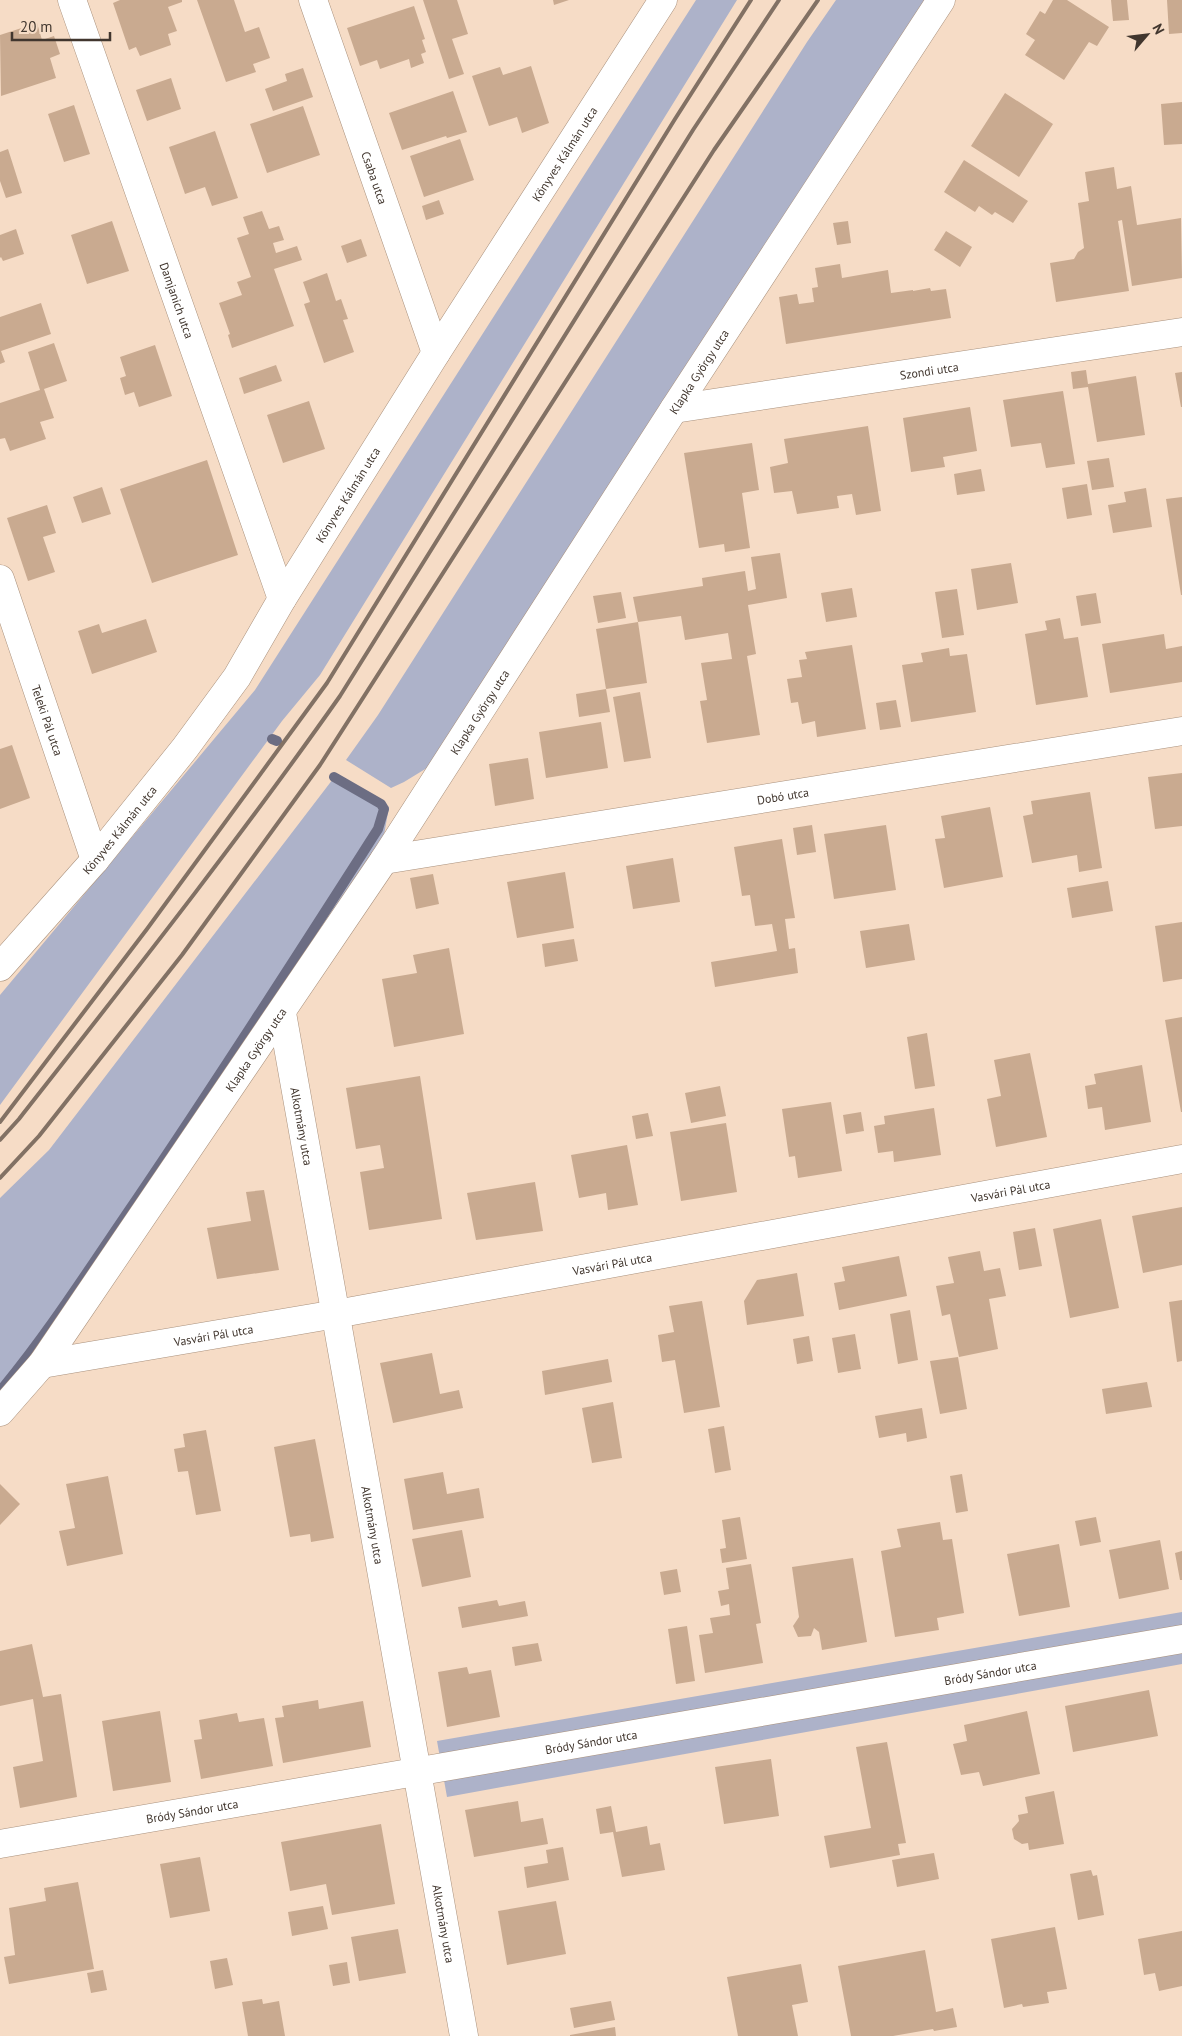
<svg xmlns="http://www.w3.org/2000/svg" width="1182" height="2036" font-family="'PT Sans',sans-serif">
<style>
.green{fill:#adb2c9}
.lines{fill:none;stroke-linecap:round;stroke-linejoin:round}
.stream{stroke:#6c6d83;stroke-width:10}
.building{fill:#c9aa90}
.minor-casing{stroke:#a9917d;stroke-width:29}
.minor{stroke:#fff;stroke-width:28}
.rail{stroke:#827164;stroke-width:4}
.labels{text-anchor:middle;dominant-baseline:central;stroke-width:4.5;stroke-linejoin:round;paint-order:stroke}
.street-label{font-size:12px;fill:#41362e;stroke:#f6dcc6}
</style>
<rect width="100%" height="100%" fill="#f6dcc6"/>
<path class="green" d="M696,0h41l-417,675 -38,46 -282,384v-110l255,-305z
M836,0h98l-494,760 -36,22 -13,6 -45,-28 32,-45 429,-673z
M336,775l53,32 -5,28 -113,173 -235,342 -36,44v-196l49,-48z
M1182,1612v52l-735,133 -10,-56z"/>
<g class="lines">
<path class="stream" d="M272,739l5,2
M0,1391c50,-60 92,-127 136,-191 83,-122 162,-246 242,-371l6,-20 -3,-5 -47,-27"/>
</g>
<path class="building" d="M120,0h62v2l-14,5 9,24 -9,3 3,11 -31,11 -4,-9 -7,3 -16,-47z
M197,0h37l11,32 14,-5 11,31 -17,6 3,8 -30,10z
M423,0h34l11,34 -16,5 12,35 -15,5z
M553,0h16l-15,5z
M1053,0h14l42,27 -12,19 -8,-4 -25,38 -39,-25 10,-15 -9,-6 14,-23 5,3z
M1111,0h16l2,20 -16,1z
M1167,0h15v33l-13,1z
M414,6l11,33 -3,1 4,12 -5,2 3,9 -13,5 -2,-9 -29,10 -3,-9 -17,6 -13,-38z
M37,23l5,17 12,-4 6,18 -10,4 6,20 -55,18 -1,-61z
M531,66l18,57 -27,10 -5,-16 -28,9 -17,-50 28,-9 3,8z
M303,68l10,29 -40,14 -8,-22 22,-8 -2,-7z
M171,78l10,31 -34,12 -11,-31z
M453,91l14,41 -20,6 -1,-2 -44,14 -13,-37z
M1005,93l48,31 -34,53 -48,-31z
M1182,102v42l-18,1 -3,-41z
M74,105l16,49 -26,8 -16,-48z
M303,106l17,49 -53,18 -17,-49z
M215,131l23,67 -26,8 -7,-19 -20,7 -16,-47z
M460,139l14,41 -50,17 -14,-41z
M8,149l14,44 -16,5 -6,-17v-29z
M964,160l64,41 -15,22 -18,-11 -3,3 -13,-9 -4,6 -31,-20z
M1114,167l3,22 14,-3 6,39 44,-7 1,60 -50,8 -10,-66 -4,1 11,70 -73,11 -6,-39 24,-4 4,-7 6,-4 -6,-45 11,-2 -4,-29z
M439,200l5,14 -18,6 -4,-14z
M262,211l7,18 10,-3 5,14 -11,3 3,10 21,-7 5,14 -28,9 20,57 -62,22 -4,-13 2,-1 -11,-31 23,-8 -5,-13 14,-5 -14,-39 12,-4 -6,-17z
M112,221l17,50 -42,13 -16,-49z
M848,221l3,22 -14,2 -4,-22z
M16,229l8,25 -21,7 -2,-4 -1,1v-23z
M946,231l26,16 -12,20 -26,-17z
M361,239l6,17 -20,7 -6,-17z
M840,264l2,14 46,-8 3,23 22,-3v1l17,-3 1,3 15,-2 5,29 -165,26 -7,-47 18,-3 2,10 15,-2 -2,-14 6,-1 -3,-19z
M327,273l9,28 5,-2 7,20 -5,1 11,32 -30,11 -20,-59 6,-2 -7,-20z
M41,303l10,31 -50,17 4,11 -5,2v-47z
M54,343l13,38 -23,8 10,29 -14,4 6,17 -36,12 -5,-13 -5,1v-36l40,-13 -12,-38z
M155,345l17,51 -33,11 -5,-15 -9,3 -5,-17 6,-2 -6,-19z
M276,365l6,16 -38,13 -5,-16z
M1086,370l2,14 48,-8 9,59 -48,7 -9,-55 -15,2 -2,-17z
M1182,372v35h-1l-6,-34z
M1063,391l12,73 -29,4 -5,-25 -30,4 -8,-47z
M309,401l16,48 -42,14 -16,-48z
M970,407l7,44 -34,6 2,10 -34,5 -8,-54z
M868,426l13,85 -25,4 -4,-21 -15,2 2,12 -42,6 -5,-23 -18,2 -4,-26 18,-4 -4,-24z
M752,443l7,47 -17,3 8,55 -25,4 -1,-8 -25,4 -15,-95z
M1109,458l5,29 -22,3 -5,-29z
M207,460l31,95 -86,28 -32,-94z
M981,469l4,22 -28,4 -3,-21z
M1087,484l5,31 -25,4 -5,-31z
M102,487l9,27 -29,9 -9,-26z
M1146,488l6,39 -39,6 -5,-28 18,-3 -2,-10z
M1182,497v98h-1l-15,-96z
M47,505l9,28 -13,4 12,35 -27,9 -21,-63z
M780,553l7,45 -39,7 8,49 -9,2 13,79 -53,8 -7,-42 7,-1 -6,-37 31,-4 -4,-26 -43,7 -4,-24 -43,6 -5,-25 70,-11 -1,-8 43,-7 3,20 8,-2 -5,-32z
M1011,563l7,40 -41,7 -6,-41z
M852,588l5,29 -31,5 -5,-29z
M957,589l7,46 -22,3 -7,-46z
M621,592l5,26 -28,5 -5,-27z
M1096,593l5,30 -20,3 -5,-30z
M1060,618l4,21 14,-2 10,60 -52,8 -11,-71 22,-4 -2,-9z
M146,619l11,33 -65,22 -14,-43 21,-7 3,9z
M638,622l9,61 -41,6 -10,-60z
M1164,634l2,15 16,-3v36l-72,11 -8,-49z
M852,645l14,84 -49,8 -2,-16 -13,3 -4,-22 -7,1 -4,-24 15,-2 -3,-17 8,-1 -2,-7z
M949,648l1,8 17,-2 9,58 -65,10 -9,-57 21,-3 -2,-9z
M606,689l4,23 -31,5 -3,-23z
M640,692l11,66 -27,4 -11,-65z
M896,700l5,27 -21,3 -4,-27z
M601,722l7,46 -62,10 -7,-46z
M12,745l18,53 -30,11v-60z
M528,758l6,41 -39,7 -6,-42z
M1182,773v53l-27,3 -7,-52z
M1090,792l12,76 -23,4 -2,-17 -45,8 -9,-47 10,-2 -2,-13z
M990,807l13,70 -59,11 -9,-49 10,-1 -4,-22z
M812,825l4,27 -19,3 -4,-27z
M886,825l10,65 -62,9 -10,-65z
M782,839l13,79 -10,1 4,30 6,-1 3,25 -83,14 -4,-25 66,-11 -5,-27 -17,2 -5,-31 -8,1 -8,-49z
M673,858l7,44 -47,7 -7,-43z
M565,872l9,56 -57,10 -10,-56z
M433,874l6,30 -23,5 -6,-31z
M1108,881l5,30 -41,7 -5,-30z
M1182,922v57l-19,3 -8,-56z
M909,924l6,36 -49,8 -6,-37z
M574,939l4,22 -33,6 -3,-23z
M449,948l15,86 -70,13 -12,-68 35,-6 -4,-18z
M1182,1017v95h-1l-16,-92z
M927,1033l8,53 -20,3 -8,-52z
M1030,1053l17,84 -51,10 -9,-48 14,-3 -7,-36z
M1142,1065l9,57 -46,8 -3,-23 -14,2 -3,-23 11,-2 -2,-10z
M420,1076l22,143 -73,11 -9,-58 24,-4 -4,-23 -24,4 -10,-61z
M720,1086l6,30 -35,7 -6,-30z
M831,1102l11,69 -44,7 -3,-22 -6,1 -7,-48z
M934,1108l7,47 -47,7 -1,-11 -15,2 -4,-27 11,-2 -1,-8z
M861,1112l3,19 -18,3 -3,-19z
M648,1113l5,23 -17,3 -4,-23z
M726,1123l11,69 -56,9 -11,-69z
M627,1145l11,60 -30,5 -2,-17 -27,5 -8,-43z
M535,1182l8,49 -67,9 -9,-47z
M264,1190l15,80 -62,9 -10,-51 44,-7 -5,-29z
M1182,1207v58l-39,8 -11,-57z
M1101,1219l18,89 -49,10 -17,-89z
M1035,1228l7,38 -23,4 -6,-38z
M980,1251l4,20 16,-3 6,28 -17,3 9,50 -39,8 -9,-43 -8,2 -6,-30 18,-3 -6,-26z
M899,1256l8,40 -68,14 -5,-27 11,-2 -3,-14z
M797,1273l7,43 -57,9 -3,-24 13,-21z
M1182,1300v61l-5,1 -8,-60z
M702,1301l18,106 -36,6 -9,-53 -13,2 -4,-27 16,-3 -5,-26z
M910,1310l8,50 -20,4 -8,-50z
M855,1334l6,35 -23,4 -6,-35z
M809,1336l4,25 -16,3 -4,-25z
M432,1353l8,41 19,-4 4,18 -70,15 -13,-60z
M958,1357l9,52 -27,5 -10,-53z
M608,1359l4,23 -67,13 -3,-24z
M1147,1382l5,25 -46,7 -4,-25z
M613,1402l9,56 -30,5 -10,-55z
M922,1408l5,30 -20,4 -1,-9 -27,5 -4,-22z
M724,1426l7,44 -16,3 -7,-44z
M206,1430l15,81 -25,4 -8,-44 -10,1 -4,-23 11,-2 -2,-13z
M315,1439l19,99 -23,4 -1,-8 -20,3 -16,-90z
M443,1472l4,22 32,-6 5,30 -71,12 -9,-51z
M962,1474l6,37 -12,2 -6,-37z
M108,1476l15,78 -56,12 -8,-35 16,-3 -9,-44z
M0,1484l20,20 -20,21z
M740,1517l7,42 -25,4 -2,-14 6,-1 -4,-28z
M1096,1517l5,25 -21,4 -5,-25z
M940,1522l3,18 9,-1 12,74 -27,5 2,12 -44,7 -14,-86 20,-4 -4,-18z
M462,1530l9,47 -49,10 -10,-48z
M1160,1540l9,49 -50,10 -10,-49z
M1059,1544l11,63 -51,9 -12,-62z
M1182,1551v29h-2l-5,-27z
M853,1558l14,84 -45,8 -3,-18 -5,-4 -3,8 -13,1 -5,-11 6,-9 -7,-50z
M751,1564l10,59 -5,1 7,39 -58,10 -6,-38 14,-2 -3,-15 20,-3 -1,-11 -8,2 -3,-15 11,-2 -3,-21z
M677,1569l4,23 -17,3 -4,-23z
M497,1600l2,6 26,-5 3,15 -66,12 -4,-21z
M687,1626l8,55 -19,3 -8,-55z
M538,1643l4,18 -27,5 -3,-19z
M32,1644l11,53 18,-3 16,103 -57,11 -7,-41 30,-6 -10,-62 -33,7v-55z
M467,1667l2,7 22,-4 9,47 -53,10 -9,-55z
M1149,1690l9,46 -85,16 -8,-46z
M318,1700l1,9 44,-8 8,46 -88,16 -8,-45 9,-1 -2,-11z
M160,1711l11,71 -58,9 -11,-70z
M1027,1711l13,63 -57,12 -4,-14 -18,3 -8,-31 14,-3 -3,-16z
M237,1713l2,9 25,-4 9,48 -72,13 -7,-39 8,-1 -3,-19z
M887,1742l19,101 -8,1 2,11 -70,13 -6,-32 47,-8 -15,-81z
M771,1759l8,57 -55,8 -9,-57z
M1054,1791l10,53 -35,6 -1,-7 -6,1 -8,-5 -2,-10 7,-8 -1,-6 10,-2 -3,-16z
M518,1801l3,21 22,-4 5,26 -74,13 -9,-47z
M611,1806l5,26 31,-6 3,19 10,-2 5,27 -43,7 -9,-45 -13,2 -4,-25z
M381,1824l14,80 -63,11 -6,-31 -36,7 -9,-49z
M563,1847l6,33 -42,8 -3,-21 24,-4 -2,-13z
M934,1853l5,26 -42,8 -5,-27z
M200,1857l10,54 -40,7 -10,-54z
M1091,1870l2,6 4,-1 7,40 -26,5 -8,-46z
M78,1882l16,87 -85,15 -5,-27 11,-2 -6,-47 37,-7 -2,-13z
M556,1901l10,53 -59,11 -9,-54z
M323,1906l5,23 -36,7 -4,-24z
M1055,1927l12,62 -20,3 2,11 -26,4 -1,-3 -18,4 -13,-69z
M398,1929l8,44 -47,8 -8,-44z
M1182,1931v55l-23,5 -4,-18 -11,2 -6,-36z
M925,1950l11,62 17,-4 4,19 -23,4 -1,-2 -40,7h-42l-13,-70z
M227,1958l6,27 -18,4 -5,-28z
M347,1962l3,21 -17,3 -4,-21z
M801,1964l7,38 -16,3 6,31h-60l-11,-59z
M103,1970l4,20 -16,3 -4,-20z
M262,1999l1,5 16,-3 6,35h-37l-6,-34z
M611,2001l4,19 -41,8 -4,-20z
M615,2027l1,9h-46v-1z"/>
<g class="lines">
<g class="minor-casing">
<g id="minor">
<path id="s1" d="M72,0l210,599"/>
<path id="s2" d="M313,0l123,353"/>
<path id="s3" d="M674,409l508,-77"/>
<path id="s4" d="M0,579l95,281"/>
<path id="s5" d="M384,860l798,-129"/>
<path id="s6" d="M0,967l95,-107 90,-112 52,-71 45,-78 154,-246 227,-353"/>
<path id="s7" d="M282,1013l182,1023"/>
<path id="s8" d="M42,1364l294,-50 846,-155"/>
<path id="s9" d="M0,1412l42,-48 342,-504 290,-451 267,-409"/>
<path id="s10" d="M0,1844l1182,-205"/>
</g>
</g>
<use href="#minor" class="minor"/>
<path class="rail" d="M0,1122l147,-193 180,-246 348,-564 76,-119
M0,1140l19,-21c109,-139 219,-278 321,-423l353,-566 86,-130
M0,1178l39,-42 143,-181 138,-190 394,-615 104,-150"/>
</g>
<g class="labels">
<g class="street-label">
<text stroke="none"><textPath href="#s6" startOffset="992">Könyves Kálmán utca</textPath></text>
<text stroke="none"><textPath href="#s2" startOffset="188">Csaba utca</textPath></text>
<text stroke="none"><textPath href="#s1" startOffset="318">Damjanich utca</textPath></text>
<text stroke="none"><textPath href="#s3" startOffset="258">Szondi utca</textPath></text>
<text stroke="none"><textPath href="#s9" startOffset="1254">Klapka György utca</textPath></text>
<text stroke="none"><textPath href="#s6" startOffset="588">Könyves Kálmán utca</textPath></text>
<text stroke="none"><textPath href="#s9" startOffset="849">Klapka György utca</textPath></text>
<text stroke="none"><textPath href="#s4" startOffset="149">Teleki Pál utca</textPath></text>
<text stroke="none"><textPath href="#s5" startOffset="404">Dobó utca</textPath></text>
<text stroke="none"><textPath href="#s6" startOffset="182">Könyves Kálmán utca</textPath></text>
<text stroke="none"><textPath href="#s9" startOffset="444">Klapka György utca</textPath></text>
<text stroke="none"><textPath href="#s7" startOffset="115">Alkotmány utca</textPath></text>
<text stroke="none"><textPath href="#s8" startOffset="984">Vasvári Pál utca</textPath></text>
<text stroke="none"><textPath href="#s8" startOffset="579">Vasvári Pál utca</textPath></text>
<text stroke="none"><textPath href="#s8" startOffset="174">Vasvári Pál utca</textPath></text>
<text stroke="none"><textPath href="#s7" startOffset="520">Alkotmány utca</textPath></text>
<text stroke="none"><textPath href="#s10" startOffset="1005">Bródy Sándor utca</textPath></text>
<text stroke="none"><textPath href="#s10" startOffset="600">Bródy Sándor utca</textPath></text>
<text stroke="none"><textPath href="#s10" startOffset="195">Bródy Sándor utca</textPath></text>
<text stroke="none"><textPath href="#s7" startOffset="925">Alkotmány utca</textPath></text>
</g>
</g>
<g transform="translate(1147 35) rotate(62)" stroke="#f6dcc6" stroke-width="4" paint-order="stroke">
<path d="M0-4L9 19L0 12L-9 19Z" fill="#41362e"/>
<text y="-8" font-size="14" font-weight="bold" text-anchor="middle" fill="#41362e">N</text>
</g>
<path d="M12 32v8h98v-8" fill="none" stroke="#41362e" stroke-width="2.5"/>
<text x="20" y="32" font-size="15" fill="#41362e" stroke="#f6dcc6" stroke-width="4" paint-order="stroke">20 m</text>
</svg>
